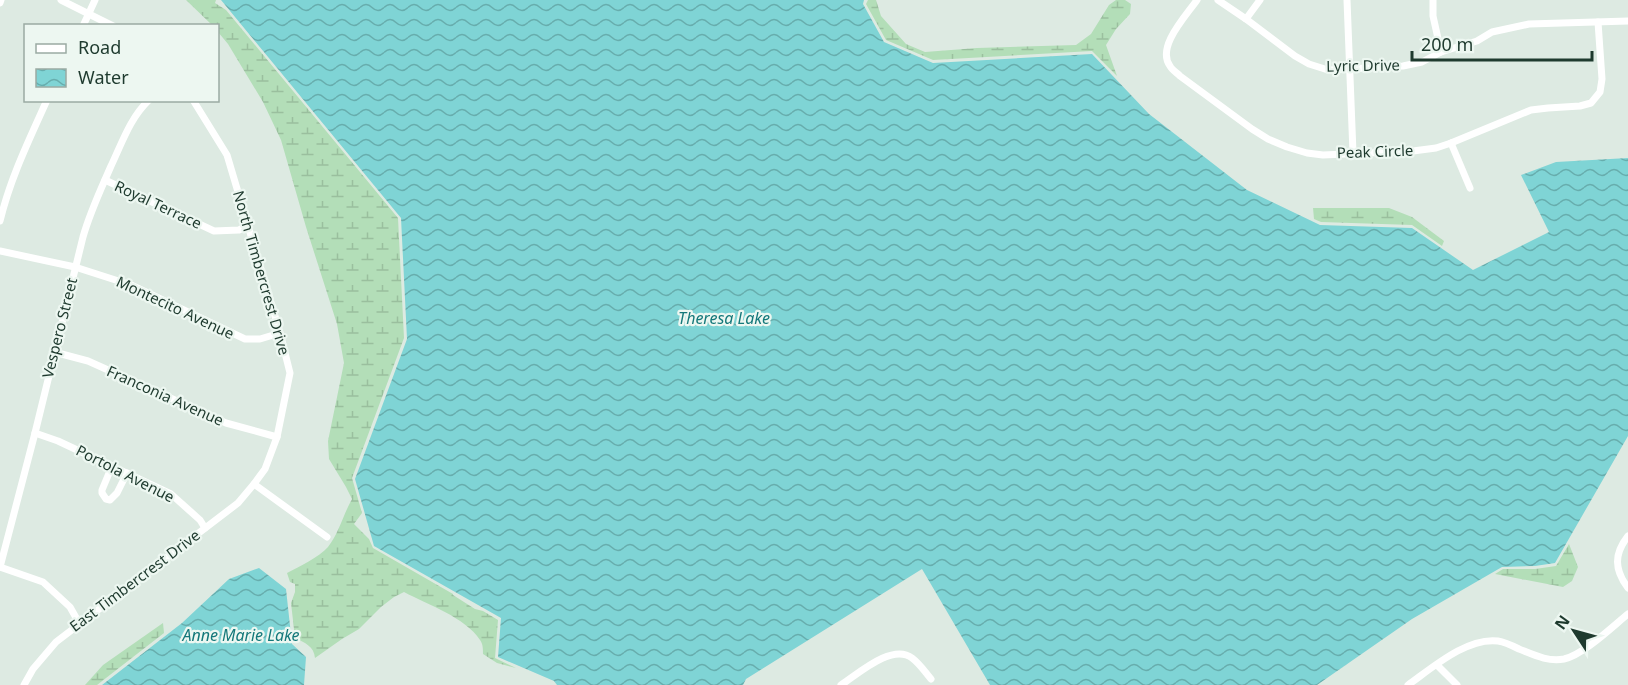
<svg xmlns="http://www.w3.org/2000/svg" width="1628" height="685" viewBox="0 0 1628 685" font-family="'Noto Sans',sans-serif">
<defs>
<pattern id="wetland-marsh" width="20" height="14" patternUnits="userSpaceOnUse" patternTransform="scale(1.5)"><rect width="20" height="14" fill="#b3deb8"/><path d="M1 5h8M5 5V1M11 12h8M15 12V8" fill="none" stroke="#9abf9e"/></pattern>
<pattern id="water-waves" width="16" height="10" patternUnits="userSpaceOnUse" patternTransform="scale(1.5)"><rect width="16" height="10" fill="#7fd4d5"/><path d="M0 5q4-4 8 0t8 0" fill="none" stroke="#67adad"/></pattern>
</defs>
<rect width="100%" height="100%" fill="#ddeae2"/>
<g fill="url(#wetland-marsh)">
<path d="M186,0H216L215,3L226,10L398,218L404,338L352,478L362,513L354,524L369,539L373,548L453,594V595L475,609L483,611L498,620L495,658L516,668L497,663L483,654C483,649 483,644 480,640C465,617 428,605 404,592L394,597L381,607L359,629L342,639L315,658C314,646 305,643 295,638L291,603L295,592V584L290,582L287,573C299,567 319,557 328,547C339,533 343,515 352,499L346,487L329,459L328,441L344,363L337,324L306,227L281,140L263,102L228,44L218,32V26L212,25Z"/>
<path d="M868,0H876L881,16L906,44L925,52L977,48L1076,45L1091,34L1109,5L1116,0H1125L1131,4L1130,14L1116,29L1106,45L1117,76L1092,51L933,60L886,40L866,4Z"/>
<path d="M1313,208H1389L1412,217L1444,241L1442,246L1412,225L1321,222L1314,219Z"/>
<path d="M1569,544L1578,567L1572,581L1563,587L1495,574L1503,569H1535L1556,566Z"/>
<path d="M163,623L164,633L97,685H85L103,665Z"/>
</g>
<g fill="url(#water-waves)">
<path d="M221,0H864L863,4L884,42L933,63L1092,54L1149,114L1247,190L1320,225L1412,228L1473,270L1549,232L1521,175L1556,162L1628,158V436L1555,563L1535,566L1502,567L1412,619L1317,685H990L922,569L746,679L743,685H557L554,681L498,657L501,618L374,546L355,479L407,339L401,218Z"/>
<path d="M259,568L286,589L292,644L306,657L304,685H102L182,623L229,579Z"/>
</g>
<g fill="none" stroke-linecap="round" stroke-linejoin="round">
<g stroke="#fff" stroke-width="7">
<path d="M61,0L113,26"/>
<path d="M1197,0C1186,16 1156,47 1170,66C1172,70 1177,73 1180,76L1252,129L1268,139L1287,147L1307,153L1323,155L1413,151L1436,148L1451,143L1531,110L1548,108L1580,106L1591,103L1600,92L1602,79L1598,22"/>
<path d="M1218,0L1246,19L1295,56L1309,64L1328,70L1403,66L1422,62L1441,52L1477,41L1492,32L1529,24L1628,21"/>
<path d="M1347,0L1353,153"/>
<path d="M1433,0V16L1441,52"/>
<path d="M0,3L1,0"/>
<path d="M1246,19L1260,0"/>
<path d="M83,26L95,0"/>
<path d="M1451,143L1470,188"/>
<path d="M105,180L214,231L239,230L247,226"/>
<path d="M0,221C10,179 29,140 47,100"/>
<path d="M0,251L75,267L131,285L245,339H260L280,333"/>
<path d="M54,352L88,361L226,423L277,437"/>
<path d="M35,433L58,441L171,494L200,520L205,528"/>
<path d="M112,466L102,490V493L106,499L110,500L117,493L127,473"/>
<path d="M254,484L327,537"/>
<path d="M1628,536C1614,554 1614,569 1628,588"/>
<path d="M0,567L35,433L83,237C90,212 101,189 111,166C122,143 130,118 149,100"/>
<path d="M0,567L43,582L70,607L79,623"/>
<path d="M1437,665L1457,685"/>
<path d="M24,685L33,669L56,642L238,503L254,484L265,469L277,437L290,373L280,333L227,155L193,100"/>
<path d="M841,685C858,674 892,643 912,658C920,664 925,672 931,679"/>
<path d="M1408,685C1432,668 1467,637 1498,641C1505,642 1513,646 1519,649C1534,655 1548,662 1564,659C1583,655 1612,627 1628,614"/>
</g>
</g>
<g text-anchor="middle" stroke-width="4.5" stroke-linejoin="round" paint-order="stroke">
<g font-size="15" fill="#1e3a2e" stroke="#edf7f1">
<text transform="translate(1363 66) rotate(-1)" y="5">Lyric Drive</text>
<text transform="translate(1375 152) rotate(-2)" y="5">Peak Circle</text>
<text transform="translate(158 205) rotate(25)" y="5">Royal Terrace</text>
<text transform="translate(261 273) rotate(74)" y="5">North Timbercrest Drive</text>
<text transform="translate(175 308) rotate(25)" y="5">Montecito Avenue</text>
<text transform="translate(60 328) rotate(-76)" y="5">Vespero Street</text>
<text transform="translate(165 396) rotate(24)" y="5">Franconia Avenue</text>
<text transform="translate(125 474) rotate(27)" y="5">Portola Avenue</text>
<text transform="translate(135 581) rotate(-37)" y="5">East Timbercrest Drive</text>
</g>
<g font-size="16" font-style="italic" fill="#14787a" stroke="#edf7f1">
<text x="724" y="324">Theresa Lake</text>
<text x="241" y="641">Anne Marie Lake</text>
</g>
</g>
<rect x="24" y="24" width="195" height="78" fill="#edf7f1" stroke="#9aaba3" stroke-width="1.5"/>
<rect x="36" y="44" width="30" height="9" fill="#ffffff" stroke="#9aaba3" stroke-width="1.5"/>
<text x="78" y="54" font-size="18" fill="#1e3a2e">Road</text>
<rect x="36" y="69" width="30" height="18" fill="url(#water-waves)" stroke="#9aaba3" stroke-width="1.5"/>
<text x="78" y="84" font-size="18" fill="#1e3a2e">Water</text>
<g transform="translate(1574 631) rotate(306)" stroke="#edf7f1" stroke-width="4.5" paint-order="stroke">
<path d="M0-4.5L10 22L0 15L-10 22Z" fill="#1e3a2e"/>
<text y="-9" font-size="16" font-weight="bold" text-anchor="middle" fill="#1e3a2e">N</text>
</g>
<path d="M1412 51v9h180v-9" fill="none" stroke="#1e3a2e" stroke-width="3"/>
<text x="1421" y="51" font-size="18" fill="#1e3a2e" stroke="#edf7f1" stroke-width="4.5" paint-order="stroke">200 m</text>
</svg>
